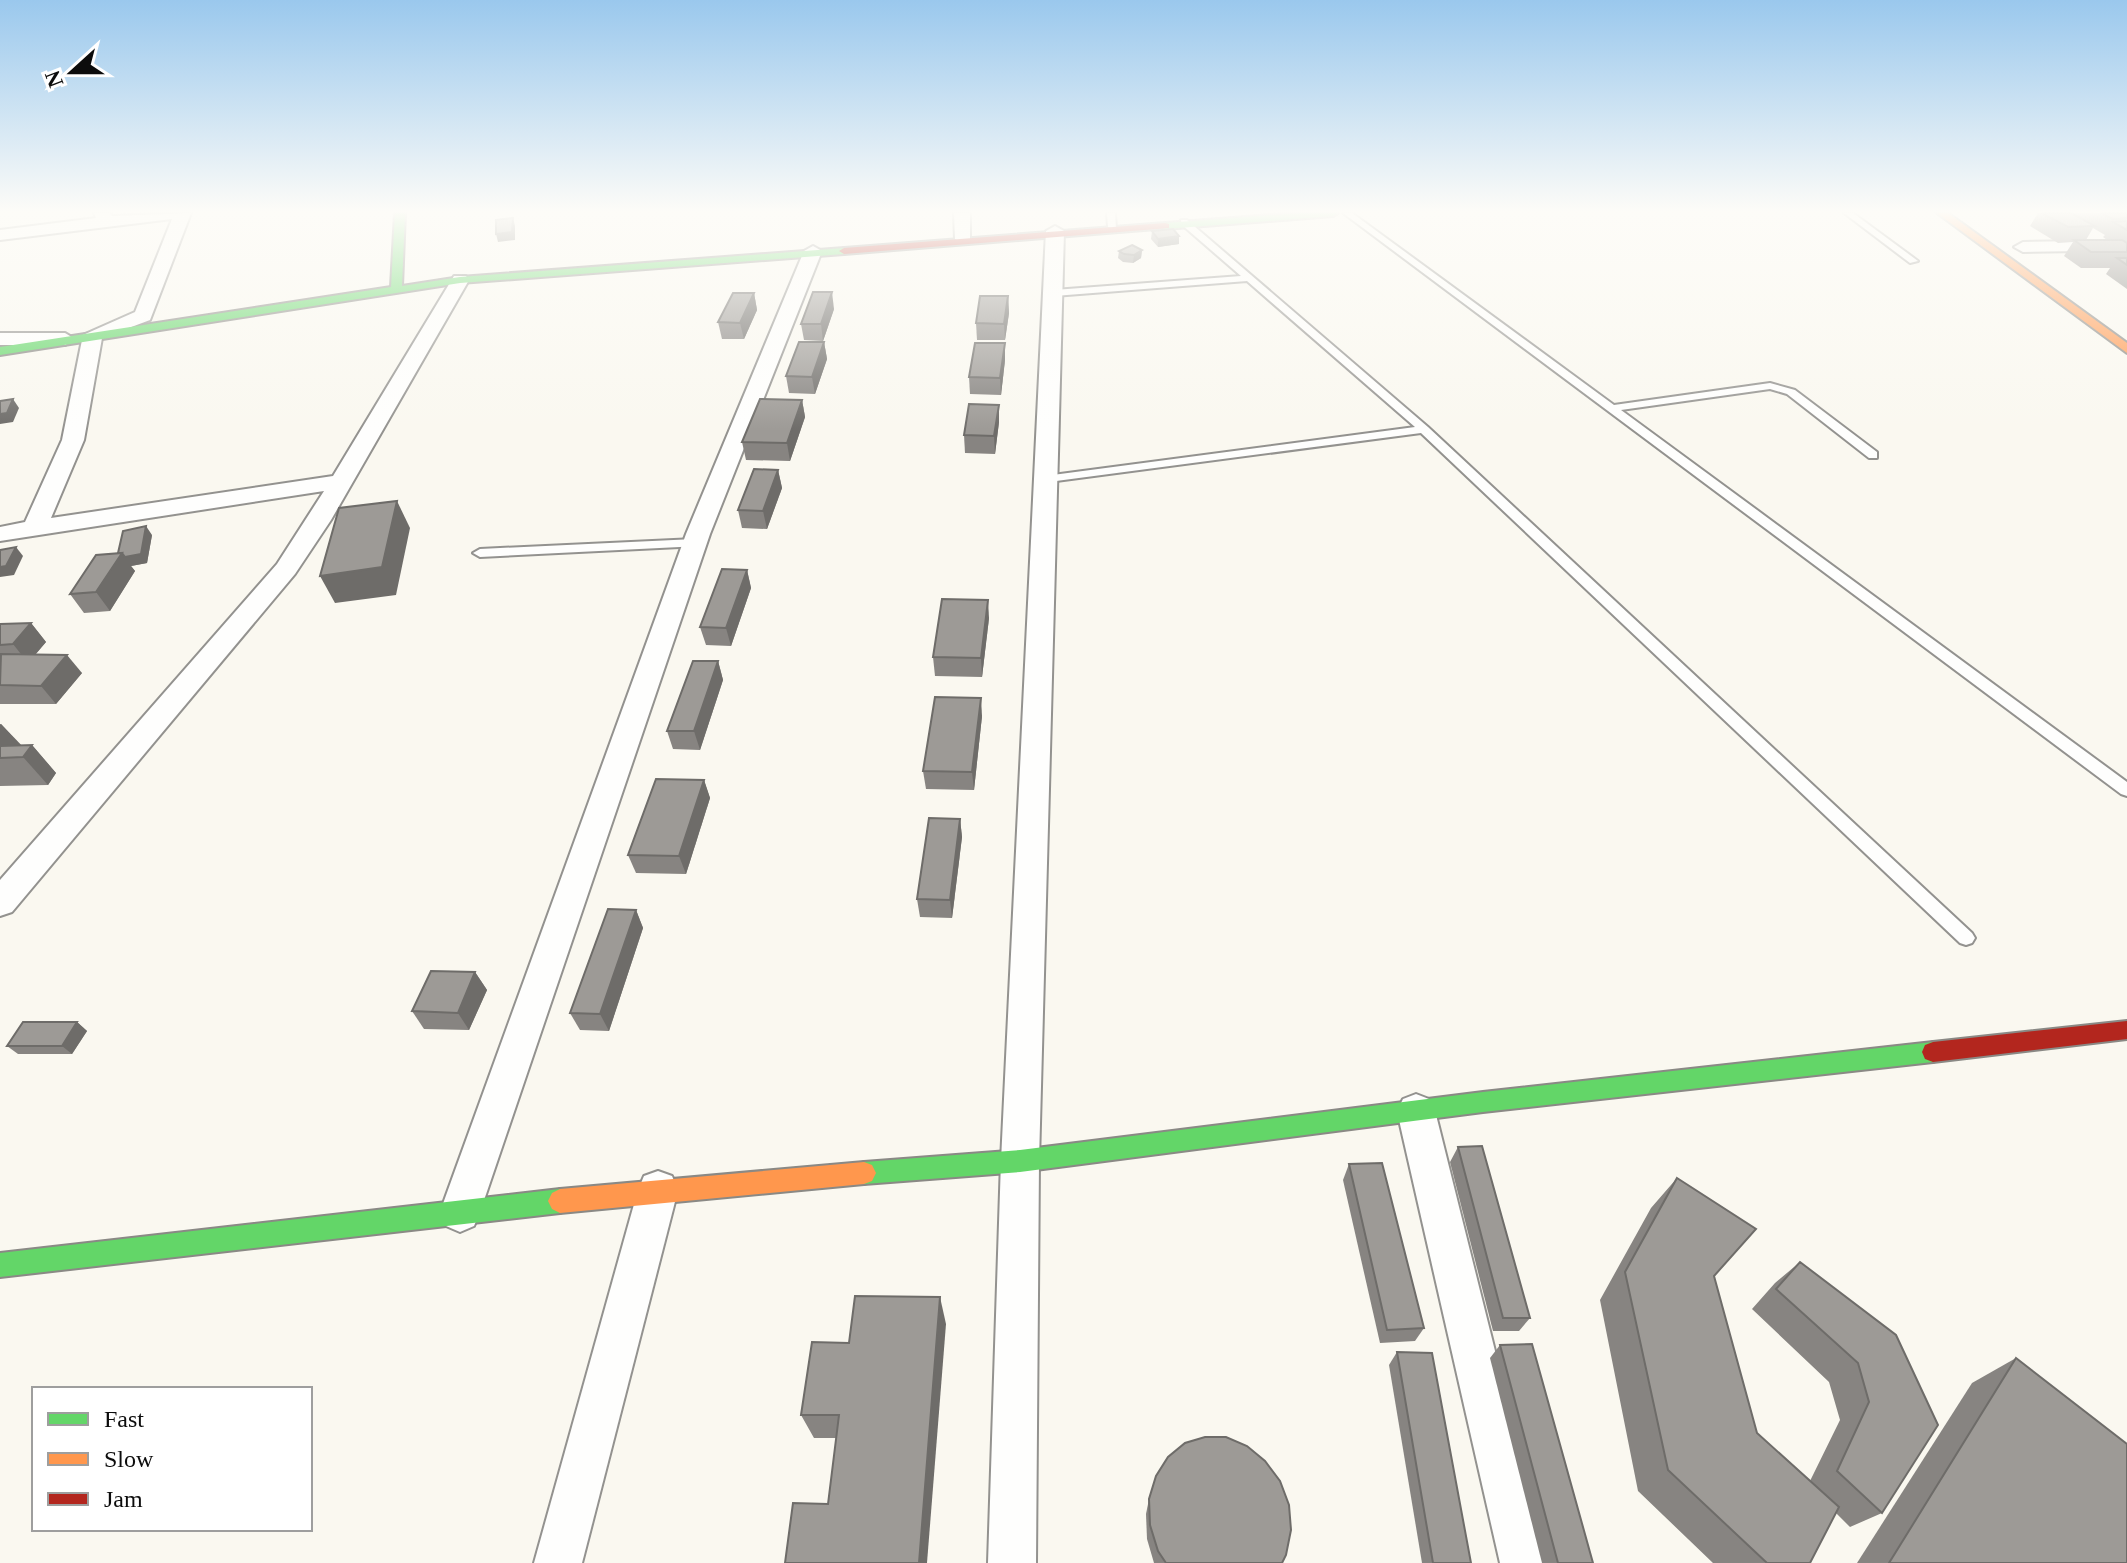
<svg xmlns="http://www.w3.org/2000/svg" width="2127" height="1563" viewBox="0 0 2127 1563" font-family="'Times New Roman',serif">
<rect width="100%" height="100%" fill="#faf8f0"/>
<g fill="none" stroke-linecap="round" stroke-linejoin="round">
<g stroke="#93928f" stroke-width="4">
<g id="lane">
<path d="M1107,213H1115L1116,229L1108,227Z"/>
<path d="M1343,213H1352L1614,405L1770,383L1795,390L1877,452V458H1869L1787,394L1770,389L1621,410L2127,782V796L2121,794Z"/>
<path d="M1844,213H1853L1918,261L1910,263Z"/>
<path d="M1181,220H1187L1428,427L1972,933L1975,938L1972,943L1966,945L1960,943L1421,433L1041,483L1039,480L1045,476L1415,427L1247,281L1054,296L1049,293L1054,290L1241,276L1181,224Z"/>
<path d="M695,539L702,543L700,546L480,557L473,553L480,549Z"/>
</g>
</g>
<g stroke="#93928f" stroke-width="4">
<g id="street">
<path d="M94,213H110L112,216L191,213L150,320L102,338L84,440L51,518L333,476L454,276H466L469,280L331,520L295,574L12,912L0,916V880L277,564L324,491L0,541V527L25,522L62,440L83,335L135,312L172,219L0,240V230L96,218Z"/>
<path d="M954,213H970V243L964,244L955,239Z"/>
<path d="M1055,226L1064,231L1039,1161L1036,1563H988L1001,1161L1046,231Z"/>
<path d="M2082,241L2127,255V266L2080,251L2023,252L2014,247L2023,242Z"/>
<path d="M813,246L822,251L710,534L480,1212L474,1226L460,1232L446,1226L440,1212L686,534L804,251Z"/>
<path d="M0,333H65L75,339L65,345H0Z"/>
<path d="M1416,1094L1429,1099L1435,1111L1548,1563H1500L1397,1111L1403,1099Z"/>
<path d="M658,1171L672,1176L678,1190L582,1563H534L638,1190L644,1176Z"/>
</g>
</g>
<g stroke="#8a8985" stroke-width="4">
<g id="fast">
<path d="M395,213H405L402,286L460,277L844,248L849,251L844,254L460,283L0,355V347L391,287Z"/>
<path d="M1300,213H1338L1333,216L1165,229L1160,226L1165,223Z"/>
<path d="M1933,1042L1941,1045L1944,1052L1941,1059L1933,1062L1483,1112L1020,1172L864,1184L856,1181L852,1173L856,1165L864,1162L1020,1150L1483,1092Z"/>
<path d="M560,1189L568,1193L572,1201L568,1209L560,1213L0,1277V1253Z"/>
</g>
</g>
<g stroke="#8a8985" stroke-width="4">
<g id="slow">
<path d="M1937,213H1948L2127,343V353Z"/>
<path d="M864,1162L872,1165L876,1173L872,1181L864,1184L560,1213L552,1209L548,1201L552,1193L560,1189Z"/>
</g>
</g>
<g stroke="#8a8985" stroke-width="4">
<g id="jam">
<path d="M1165,223L1169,224V228L844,254L839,251L844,248Z"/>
<path d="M2127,1021V1039L1933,1062L1925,1059L1922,1052L1925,1045L1933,1042Z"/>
</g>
</g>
<use href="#lane" fill="#fefefd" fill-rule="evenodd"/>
<use href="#street" fill="#fefefd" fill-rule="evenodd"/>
<use href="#fast" fill="#63d668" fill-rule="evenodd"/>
<use href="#slow" fill="#ff974d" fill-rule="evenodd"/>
<use href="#jam" fill="#b3261e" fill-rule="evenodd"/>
</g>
<g fill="#878481" fill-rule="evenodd">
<path d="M2038,213H2127V289L2106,274L2110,268H2081L2064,256L2073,242L2058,243L2030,226ZM2093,228L2105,235L2103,237L2107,240H2086Z"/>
<path d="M1152,231L1179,236V244L1158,247L1151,239Z"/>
<path d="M1142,250L1141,258L1133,263L1123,262L1118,258L1119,251Z"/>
<path d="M754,293L757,310L744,339H722L718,322Z"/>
<path d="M1008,296L1009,313L1005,340H977L976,323Z"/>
<path d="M834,309L823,341L804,340L801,324Z"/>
<path d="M824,342L827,359L815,394L789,393L786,376Z"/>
<path d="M1005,360L1001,395L970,394L969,377Z"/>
<path d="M802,400L805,417L790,461L746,460L742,442Z"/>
<path d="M999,405V422L995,454L965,453L964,435Z"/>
<path d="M778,470L782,488L767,529L742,528L738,510Z"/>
<path d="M152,535L147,563L131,566L135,571L110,611L84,613L70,594Z"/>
<path d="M747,570L751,588L731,646L706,645L700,627Z"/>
<path d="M989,618L982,677L935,676L933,657Z"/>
<path d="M31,623L46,642L35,655L82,673L56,704H0V624Z"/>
<path d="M718,661L723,680L700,750L673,749L667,731Z"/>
<path d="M982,716L974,790L926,789L923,771Z"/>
<path d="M0,724H1L21,746L32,745L56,773L48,785L0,786Z"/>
<path d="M704,780L710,798L686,874L636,873L628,855Z"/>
<path d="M960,819L962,837L952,918L920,917L917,899Z"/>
<path d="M636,910L643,928L609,1031L580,1030L570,1013Z"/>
<path d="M475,972L487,990L469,1030L424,1029L412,1011Z"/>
<path d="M77,1022L87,1031L72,1054H18L7,1046Z"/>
<path d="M1458,1147L1530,1318L1519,1331H1493L1450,1162Z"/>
<path d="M1349,1164L1424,1328L1415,1341L1380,1343L1343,1180Z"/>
<path d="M1677,1178L1714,1276L1757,1433L1810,1481L1840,1420L1829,1382L1752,1309L1775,1283L1800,1262L1896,1335L1882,1513L1850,1527L1836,1513L1810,1563H1713L1638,1491L1600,1300L1651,1208Z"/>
<path d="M946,1324L828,1504L836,1438H814L801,1415L849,1343Z"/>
<path d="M1500,1345L1593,1563H1542L1490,1358Z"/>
<path d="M1397,1352L1471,1563H1422L1389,1365Z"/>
<path d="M2016,1358L2127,1563H1857L1972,1383Z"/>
<path d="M1149,1499L1282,1563H1154L1147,1539L1146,1514Z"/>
</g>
<g fill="#6e6c69">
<path d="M513,218L515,226V240L498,242L496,234Z"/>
<path d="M1179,236V244L1158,247V239Z"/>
<path d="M1142,250L1141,258L1133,263L1134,255Z"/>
<path d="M832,292L834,309L823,341L821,324Z"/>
<path d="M754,293L757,310L744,339L740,323Z"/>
<path d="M1008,296L1009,313L1005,340L1004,324Z"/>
<path d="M824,342L827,359L815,394L812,377Z"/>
<path d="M1005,343V360L1001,395L1000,378Z"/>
<path d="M13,399L19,408L13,422L0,424V414Z"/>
<path d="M802,400L805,417L790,461L787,443Z"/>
<path d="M999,405V422L995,454L994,436Z"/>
<path d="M778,470L782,488L767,529L763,511Z"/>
<path d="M397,501L410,528L396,595L335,603L320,576Z"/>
<path d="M146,526L152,535L147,563L131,566L135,571L110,611L96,592L122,553Z"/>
<path d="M16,547L23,556L14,575L0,577V567Z"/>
<path d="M747,570L751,588L731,646L726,628Z"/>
<path d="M988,600L989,618L982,677L981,658Z"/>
<path d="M31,623L46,642L28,663L13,644Z"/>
<path d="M67,655L82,673L56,704L41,686Z"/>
<path d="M718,661L723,680L700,750L694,731Z"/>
<path d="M981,698L982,716L974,790L972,772Z"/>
<path d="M1,724L27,751L0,758V725Z"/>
<path d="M32,745L56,773L48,785L23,757Z"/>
<path d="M704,780L710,798L686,874L679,856Z"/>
<path d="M960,819L962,837L952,918L950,900Z"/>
<path d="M636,910L643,928L609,1031L600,1014Z"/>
<path d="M475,972L487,990L469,1030L458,1013Z"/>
<path d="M77,1022L87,1031L72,1054L62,1046Z"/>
<path d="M940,1297L946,1324L927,1563H919Z"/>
</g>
<g fill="#9d9a96" stroke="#6e6c69" stroke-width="2">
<path d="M2042,213H2071L2095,226L2068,227Z"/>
<path d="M2102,213H2127V218L2113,219Z"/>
<path d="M513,218L512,232L496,234V220Z"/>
<path d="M2127,221V230L2113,222Z"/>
<path d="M1173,229L1179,236L1158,239L1152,231Z"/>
<path d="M2074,240H2122L2127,243V252H2091Z"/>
<path d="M1132,245L1142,250L1134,255L1124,254L1119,251Z"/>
<path d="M2117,258H2127V265Z"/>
<path d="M813,292H832L821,324H801Z"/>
<path d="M733,293H754L740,323L718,322Z"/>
<path d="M980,296H1008L1004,324L976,323Z"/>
<path d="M799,342H824L812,377L786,376Z"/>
<path d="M975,343H1005L1000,378L969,377Z"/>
<path d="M13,399L7,413L0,414V401Z"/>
<path d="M760,399L802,400L787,443L742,442Z"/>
<path d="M969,404L999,405L994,436L964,435Z"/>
<path d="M754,469L778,470L763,511L738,510Z"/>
<path d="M397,501L382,567L320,576L339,508Z"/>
<path d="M146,526L141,554L125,557L122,553H118L123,531Z"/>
<path d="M16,547L6,566L0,567V550Z"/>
<path d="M122,553L96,592L70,594L96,555Z"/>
<path d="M722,569L747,570L726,628L700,627Z"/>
<path d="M942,599L988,600L981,658L933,657Z"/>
<path d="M31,623L13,644L0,645V624Z"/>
<path d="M1,654L67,655L41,686L0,685Z"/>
<path d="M693,661H718L694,731H667Z"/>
<path d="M935,697L981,698L972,772L923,771Z"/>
<path d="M32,745L23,757L0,758V746Z"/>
<path d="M656,779L704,780L679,856L628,855Z"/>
<path d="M929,818L960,819L950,900L917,899Z"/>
<path d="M608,909L636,910L600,1014L570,1013Z"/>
<path d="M431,971L475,972L458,1013L412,1011Z"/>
<path d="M23,1022H77L62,1046H7Z"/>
<path d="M1482,1146L1530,1318H1503L1458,1147Z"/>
<path d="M1382,1163L1424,1328L1387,1330L1349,1164Z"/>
<path d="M1677,1178L1756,1229L1714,1276L1757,1433L1839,1507L1810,1563H1767L1668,1470L1625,1272Z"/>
<path d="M1800,1262L1896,1335L1938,1425L1882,1513L1837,1471L1869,1402L1858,1363L1776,1289Z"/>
<path d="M855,1296L940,1297L919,1563H785L793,1503L828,1504L839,1415H801L812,1342L849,1343Z"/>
<path d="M1532,1344L1593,1563H1558L1500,1345Z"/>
<path d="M1397,1352L1432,1353L1471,1563H1433Z"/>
<path d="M2016,1358L2127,1444V1563H1889Z"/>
<path d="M1205,1437H1226L1247,1446L1265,1461L1280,1481L1289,1505L1291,1530L1286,1555L1282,1563H1166L1158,1551L1150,1525L1149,1499L1156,1476L1168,1457L1185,1443Z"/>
</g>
<linearGradient id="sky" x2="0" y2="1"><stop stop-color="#9ac8ed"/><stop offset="0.49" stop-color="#fdfcf8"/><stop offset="1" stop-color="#fdfcf8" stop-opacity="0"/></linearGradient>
<rect width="2127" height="431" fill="url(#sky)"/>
<rect x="32" y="1387" width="280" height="144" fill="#ffffff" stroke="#9e9e9e" stroke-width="2"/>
<rect x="48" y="1413" width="40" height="12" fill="#63d668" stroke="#9e9e9e" stroke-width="2"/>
<text x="104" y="1427" font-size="24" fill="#0c0c0c">Fast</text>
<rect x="48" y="1453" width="40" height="12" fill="#ff974d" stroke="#9e9e9e" stroke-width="2"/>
<text x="104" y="1467" font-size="24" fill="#0c0c0c">Slow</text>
<rect x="48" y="1493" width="40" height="12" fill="#b3261e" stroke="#9e9e9e" stroke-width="2"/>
<text x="104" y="1507" font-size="24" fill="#0c0c0c">Jam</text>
<g transform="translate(72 72) rotate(249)" stroke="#ffffff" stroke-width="6" paint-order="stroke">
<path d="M0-6L14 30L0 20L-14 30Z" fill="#0c0c0c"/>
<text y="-12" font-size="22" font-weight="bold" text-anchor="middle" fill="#0c0c0c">N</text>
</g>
</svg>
